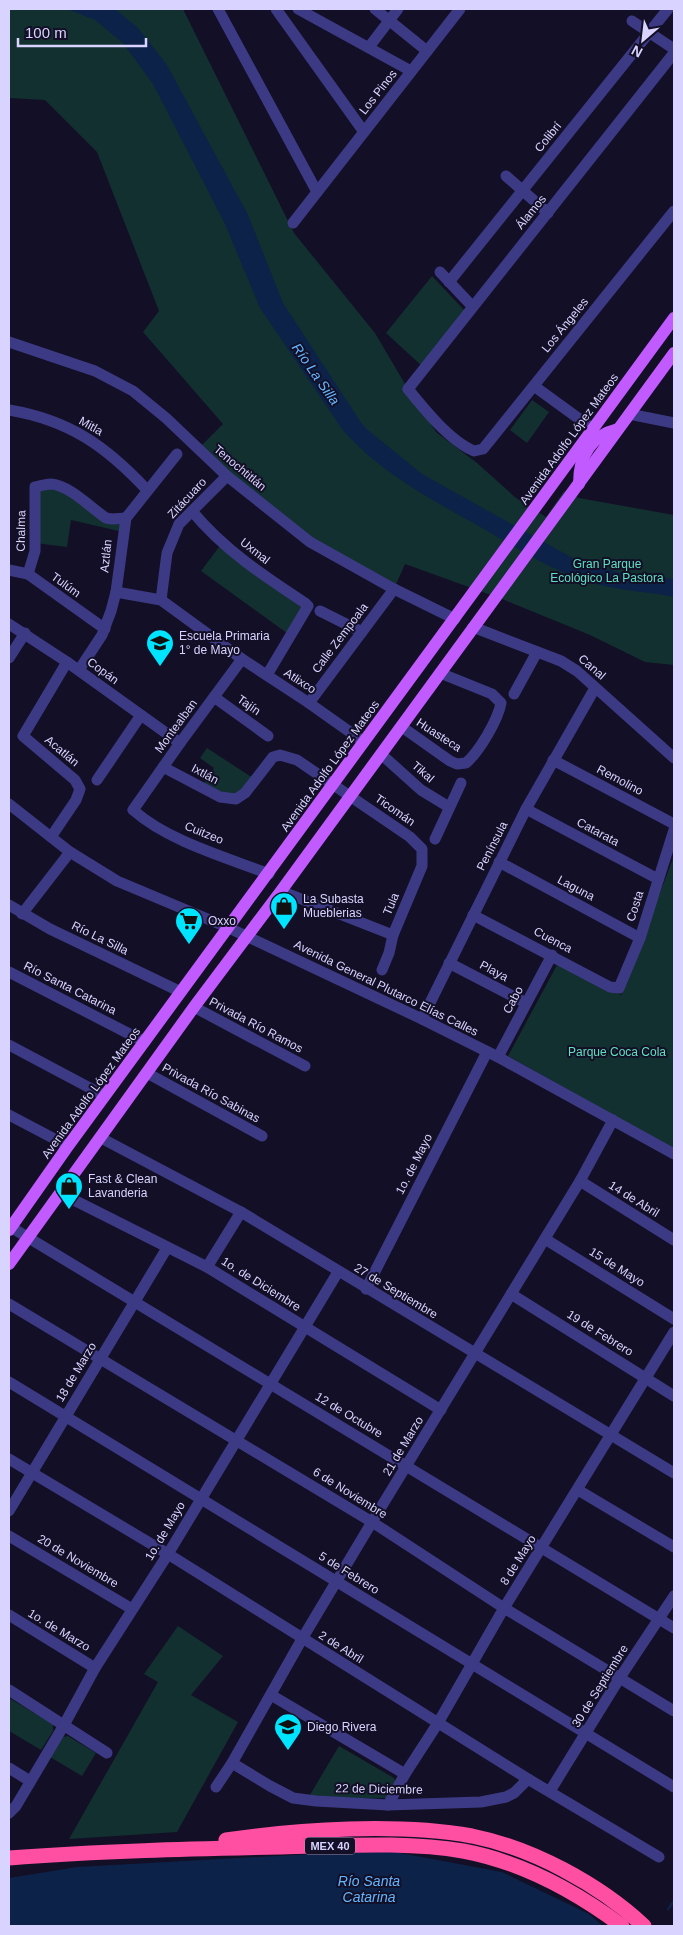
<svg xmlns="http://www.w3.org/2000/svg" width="683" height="1935" viewBox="0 0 683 1935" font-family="Helvetica,sans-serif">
<rect width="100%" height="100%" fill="#130f26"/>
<g fill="#12302f">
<path d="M9,9H183L294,233L375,333L408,389L436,432L477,463L516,498L546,517L564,491L579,498L674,515V665L645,662L590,635L502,599L405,564L394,589L328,553L198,449L223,424L143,332L159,311L97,152L45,100L9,98Z"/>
<path d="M432,276L465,311L422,366L386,333Z"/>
<path d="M532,400L549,412L527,443L510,430Z"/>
<path d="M51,484L100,514L126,518L123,532L71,520L67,547L35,543V487Z"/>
<path d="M222,543L305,603L291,636L201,571Z"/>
<path d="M207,748L256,780L242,796L201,788L214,768L200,758Z"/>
<path d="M674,856V1149L508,1056L557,965L621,995Z"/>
<path d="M178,1626L223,1656L191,1695L238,1722L177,1832L69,1839L158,1682L144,1674Z"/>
<path d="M9,1698L53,1724V1731L41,1750L9,1731Z"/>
<path d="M68,1736L96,1753L82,1776L50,1757L63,1737Z"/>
<path d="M339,1746L394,1778L396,1782L386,1798L307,1800Z"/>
</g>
<g fill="#0c2248">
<path d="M67,9H115L138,28L167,65L248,215L283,303L362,424L369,431L422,474L569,556C602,571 638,577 674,579V597C649,592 625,591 600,585C557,574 521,551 484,529C434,501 380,473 342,429L260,308L225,224L153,84L123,43L95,20Z"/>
<path d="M384,1850L502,1872L589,1914L603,1926H9V1878L77,1867Z"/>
</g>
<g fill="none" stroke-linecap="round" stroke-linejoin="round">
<path stroke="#0c2248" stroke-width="2.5" d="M668,1909L674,1901"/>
<g stroke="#3d3a85" stroke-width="11">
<path d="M218,9L317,192"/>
<path d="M276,9L364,132"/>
<path d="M298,9L411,71"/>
<path d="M375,9L427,51"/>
<path d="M632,21L674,49"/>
<path d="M369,47L398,9"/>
<path d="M674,53L408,389C424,409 450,441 474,451L483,449L674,211"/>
<path d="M506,176L548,213"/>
<path d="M293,223L460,9"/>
<path d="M440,272L472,306"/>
<path d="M449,282L668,9"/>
<path d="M9,342L95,371L133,391L166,418L227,476L310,542L394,589L455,619"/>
<path d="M534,386L593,429"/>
<path d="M9,410C69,420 106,446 147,490"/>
<path d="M629,414L674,423"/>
<path d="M192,511C223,549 264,576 305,603L308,606L267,675"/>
<path d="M9,570L28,574L105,629"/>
<path d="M28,574L35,551V487C40,486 46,484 51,484C69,485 91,508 106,518L112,519L126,518"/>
<path d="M116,592L161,600L242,659L309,703L364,742"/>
<path d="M161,600L167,553L179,524L227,476"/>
<path d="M320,611L362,632"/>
<path d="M9,624L67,662L180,743"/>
<path d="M473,627L561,661L577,671L674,758"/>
<path d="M9,658L25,633"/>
<path d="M242,659L180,743L133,810C168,841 225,857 269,874"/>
<path d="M79,670L102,635L111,611L116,592L126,518L177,454"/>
<path d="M514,694L537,652"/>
<path d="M214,697L268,736"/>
<path d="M309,703L394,589"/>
<path d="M402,727L450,761L457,764L466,763C479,752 498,720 501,703L492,694L440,673"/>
<path d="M381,754L421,790L449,807"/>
<path d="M553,760L674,824"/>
<path d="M163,767L220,797L236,799L245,793L273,757L280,755L297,760L410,837L422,849V866L393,935L389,953L382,970"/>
<path d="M97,780L141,715"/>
<path d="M9,804L70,852L117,881L229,928L422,1019L498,1057L674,1154"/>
<path d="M526,809L658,879"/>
<path d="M51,837L76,800L80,789L75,780L23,736L67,662"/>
<path d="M435,839L461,783"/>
<path d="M499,862L640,938"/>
<path d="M281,891L393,935"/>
<path d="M9,905L50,929L181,992"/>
<path d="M22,914L70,852"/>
<path d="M473,915L610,987L619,988L640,938L674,830"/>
<path d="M449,963L526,1003"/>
<path d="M9,972L145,1042"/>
<path d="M194,1007L305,1066"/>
<path d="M422,1019L526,809L595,688"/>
<path d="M9,1045L105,1096"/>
<path d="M498,1057L552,955"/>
<path d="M147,1073L262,1136"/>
<path d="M9,1115L68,1146"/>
<path d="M101,1138L241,1212L674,1473"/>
<path d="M580,1181L674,1240"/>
<path d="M60,1193L207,1267L441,1410"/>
<path d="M9,1226L674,1628"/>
<path d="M545,1239L674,1319"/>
<path d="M207,1267L241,1212"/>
<path d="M366,1289L487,1052"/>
<path d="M511,1294L674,1396"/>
<path d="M9,1304L372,1522L504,1608L674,1711"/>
<path d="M9,1382L674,1787"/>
<path d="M9,1459L168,1554L528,1779L659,1857"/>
<path d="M578,1490L674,1547"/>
<path d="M9,1511L167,1248"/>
<path d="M9,1536L132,1609"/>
<path d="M9,1615L95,1668"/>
<path d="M9,1690L107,1753"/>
<path d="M271,1695L405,1774"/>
<path d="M232,1763L270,1786L293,1798L316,1801L388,1805L481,1802L506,1797L514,1793L528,1779"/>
<path d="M9,1768L30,1781"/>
<path d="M216,1787L232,1763L302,1639L372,1522L580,1181L613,1120"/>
<path d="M550,1791L619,1679L674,1596"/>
<path d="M388,1805L405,1774L438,1723L504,1608L674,1332"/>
<path d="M9,1813L16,1806L64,1725L95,1668L168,1554L338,1272"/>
</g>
<g stroke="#c25bff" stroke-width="12">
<path d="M579,484C579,456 590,436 618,429"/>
<path d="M9,1230L68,1146L674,318"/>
<path d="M9,1264L194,1007L281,891L674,353"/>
</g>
<g stroke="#ff4fa3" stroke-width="15">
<path d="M226,1840C300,1829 398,1823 472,1836C532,1848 599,1884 644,1926"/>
<path d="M9,1858C99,1851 190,1849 281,1847C339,1846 406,1841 463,1851C522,1862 575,1891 622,1926"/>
</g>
</g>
<defs>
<g id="school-pin" transform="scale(1.4375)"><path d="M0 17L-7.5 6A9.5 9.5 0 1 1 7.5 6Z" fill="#00e5ff" stroke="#130f26"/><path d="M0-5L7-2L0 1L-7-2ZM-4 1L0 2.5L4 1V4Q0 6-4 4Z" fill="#111"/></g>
<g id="shop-pin" transform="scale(1.4375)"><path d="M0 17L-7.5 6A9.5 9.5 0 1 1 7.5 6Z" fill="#00e5ff" stroke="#130f26"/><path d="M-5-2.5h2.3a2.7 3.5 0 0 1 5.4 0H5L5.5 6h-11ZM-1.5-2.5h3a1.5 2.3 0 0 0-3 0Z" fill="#111"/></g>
<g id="supermarket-pin" transform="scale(1.4375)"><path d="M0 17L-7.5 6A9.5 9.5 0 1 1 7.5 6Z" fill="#00e5ff" stroke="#130f26"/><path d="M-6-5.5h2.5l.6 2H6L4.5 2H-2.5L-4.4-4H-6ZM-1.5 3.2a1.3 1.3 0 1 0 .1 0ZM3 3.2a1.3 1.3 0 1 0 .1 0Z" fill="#111"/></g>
</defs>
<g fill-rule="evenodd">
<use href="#school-pin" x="160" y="643"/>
<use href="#shop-pin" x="284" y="906"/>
<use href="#supermarket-pin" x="189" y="921"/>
<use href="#shop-pin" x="69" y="1186"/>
<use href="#school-pin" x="288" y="1727"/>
</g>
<g text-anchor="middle" stroke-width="4" stroke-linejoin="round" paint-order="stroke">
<rect fill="#130f26" stroke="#9e99be" stroke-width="1" x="305" y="1837.5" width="50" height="17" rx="4"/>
<g font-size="11" font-weight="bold" fill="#d9d4ff">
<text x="330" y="1850">MEX 40</text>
</g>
<g font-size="12" fill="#d9d4ff" stroke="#130f26">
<text transform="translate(378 92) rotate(-52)" y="4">Los Pinos</text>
<text transform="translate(548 137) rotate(-51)" y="4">Colibrí</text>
<text transform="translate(531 212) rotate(-51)" y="4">Álamos</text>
<text transform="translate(565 325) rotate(-51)" y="4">Los Ángeles</text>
<text transform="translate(91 426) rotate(29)" y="4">Mitla</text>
<text transform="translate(569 439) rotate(-54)" y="4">Avenida Adolfo López Mateos</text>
<text transform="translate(240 468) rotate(40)" y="4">Tenochtitlán</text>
<text transform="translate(187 498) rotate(-47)" y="4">Zitácuaro</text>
<text transform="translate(21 531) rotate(-89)" y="4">Chalma</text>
<text transform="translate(255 551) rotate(38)" y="4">Uxmal</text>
<text transform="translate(106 556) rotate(-84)" y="4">Aztlán</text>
<text transform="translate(66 585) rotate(36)" y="4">Tulúm</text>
<text transform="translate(340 638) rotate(-53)" y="4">Calle Zempoala</text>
<text transform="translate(592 667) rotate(41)" y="4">Canal</text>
<text transform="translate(103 671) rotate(36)" y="4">Copán</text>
<text transform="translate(300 681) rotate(33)" y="4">Atlixco</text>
<text transform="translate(249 705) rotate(35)" y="4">Tajín</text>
<text transform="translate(176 726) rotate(-54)" y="4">Montealban</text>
<text transform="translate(439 735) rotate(33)" y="4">Huasteca</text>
<text transform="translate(62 751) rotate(40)" y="4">Acatlán</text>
<text transform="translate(330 766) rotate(-54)" y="4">Avenida Adolfo López Mateos</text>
<text transform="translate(423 772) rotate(41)" y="4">Tikal</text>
<text transform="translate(205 774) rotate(28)" y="4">Ixtlán</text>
<text transform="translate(620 780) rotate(28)" y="4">Remolino</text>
<text transform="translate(395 810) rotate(35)" y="4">Ticomán</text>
<text transform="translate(598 832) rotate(28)" y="4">Catarata</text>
<text transform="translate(204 833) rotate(22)" y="4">Cuitzeo</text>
<text transform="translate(492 846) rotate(-63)" y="4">Península</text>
<text transform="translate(576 888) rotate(28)" y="4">Laguna</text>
<text transform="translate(391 904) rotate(-67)" y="4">Tula</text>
<text transform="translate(635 906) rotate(-72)" y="4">Costa</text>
<text transform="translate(100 938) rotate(26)" y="4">Río La Silla</text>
<text transform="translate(553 940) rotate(28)" y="4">Cuenca</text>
<text transform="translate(494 971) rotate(28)" y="4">Playa</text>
<text transform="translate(70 988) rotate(27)" y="4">Río Santa Catarina</text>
<text transform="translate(386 988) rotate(26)" y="4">Avenida General Plutarco Elías Calles</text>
<text transform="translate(513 1000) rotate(-62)" y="4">Cabo</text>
<text transform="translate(256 1025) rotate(28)" y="4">Privada Río Ramos</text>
<text transform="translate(91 1093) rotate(-54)" y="4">Avenida Adolfo López Mateos</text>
<text transform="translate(211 1093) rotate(29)" y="4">Privada Río Sabinas</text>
<text transform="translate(414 1164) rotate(-63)" y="4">1o. de Mayo</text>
<text transform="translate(634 1199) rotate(32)" y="4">14 de Abril</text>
<text transform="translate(617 1267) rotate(32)" y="4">15 de Mayo</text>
<text transform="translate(261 1284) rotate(32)" y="4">1o. de Diciembre</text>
<text transform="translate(396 1291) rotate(31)" y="4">27 de Septiembre</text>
<text transform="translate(600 1333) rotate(32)" y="4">19 de Febrero</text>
<text transform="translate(76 1372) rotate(-59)" y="4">18 de Marzo</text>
<text transform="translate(349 1415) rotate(31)" y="4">12 de Octubre</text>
<text transform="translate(403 1446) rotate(-59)" y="4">21 de Marzo</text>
<text transform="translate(350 1493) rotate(32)" y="4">6 de Noviembre</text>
<text transform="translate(165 1531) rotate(-59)" y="4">1o. de Mayo</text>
<text transform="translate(518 1560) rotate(-58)" y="4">8 de Mayo</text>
<text transform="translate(78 1561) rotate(31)" y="4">20 de Noviembre</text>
<text transform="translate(349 1573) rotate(32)" y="4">5 de Febrero</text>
<text transform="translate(59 1630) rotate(31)" y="4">1o. de Marzo</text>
<text transform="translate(341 1647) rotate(32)" y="4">2 de Abril</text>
<text transform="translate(600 1686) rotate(-58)" y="4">30 de Septiembre</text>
<text transform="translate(379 1789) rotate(1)" y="4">22 de Diciembre</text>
</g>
<g font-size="12" fill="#5fe0c0" stroke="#130f26">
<text x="607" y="568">Gran Parque<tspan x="607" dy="14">Ecológico La Pastora</tspan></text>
<text x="617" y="1056">Parque Coca Cola</text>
</g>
<g font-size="12" fill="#d9d4ff" stroke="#130f26" text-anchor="start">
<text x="179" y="640">Escuela Primaria<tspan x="179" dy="14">1° de Mayo</tspan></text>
<text x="303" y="903">La Subasta<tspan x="303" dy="14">Mueblerias</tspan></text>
<text x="208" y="925">Oxxo</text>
<text x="88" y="1183">Fast &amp; Clean<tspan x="88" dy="14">Lavanderia</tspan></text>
<text x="307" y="1731">Diego Rivera</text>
</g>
<g font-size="14" font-style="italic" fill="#62b6ff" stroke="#130f26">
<text transform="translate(316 374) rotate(55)" y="5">Río La Silla</text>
<text x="369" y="1886">Río Santa<tspan x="369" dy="16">Catarina</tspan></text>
</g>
</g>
<rect width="683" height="1935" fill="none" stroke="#d9d4ff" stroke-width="20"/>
<g transform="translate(643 40) rotate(208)" stroke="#130f26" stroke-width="4" paint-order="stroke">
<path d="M0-4L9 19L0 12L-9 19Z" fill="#d9d4ff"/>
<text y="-8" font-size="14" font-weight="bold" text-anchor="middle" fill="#d9d4ff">N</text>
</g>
<path d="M18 38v8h128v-8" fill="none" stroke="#d9d4ff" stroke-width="2.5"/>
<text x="25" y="38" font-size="15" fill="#d9d4ff" stroke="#130f26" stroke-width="4" paint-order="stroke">100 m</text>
</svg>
